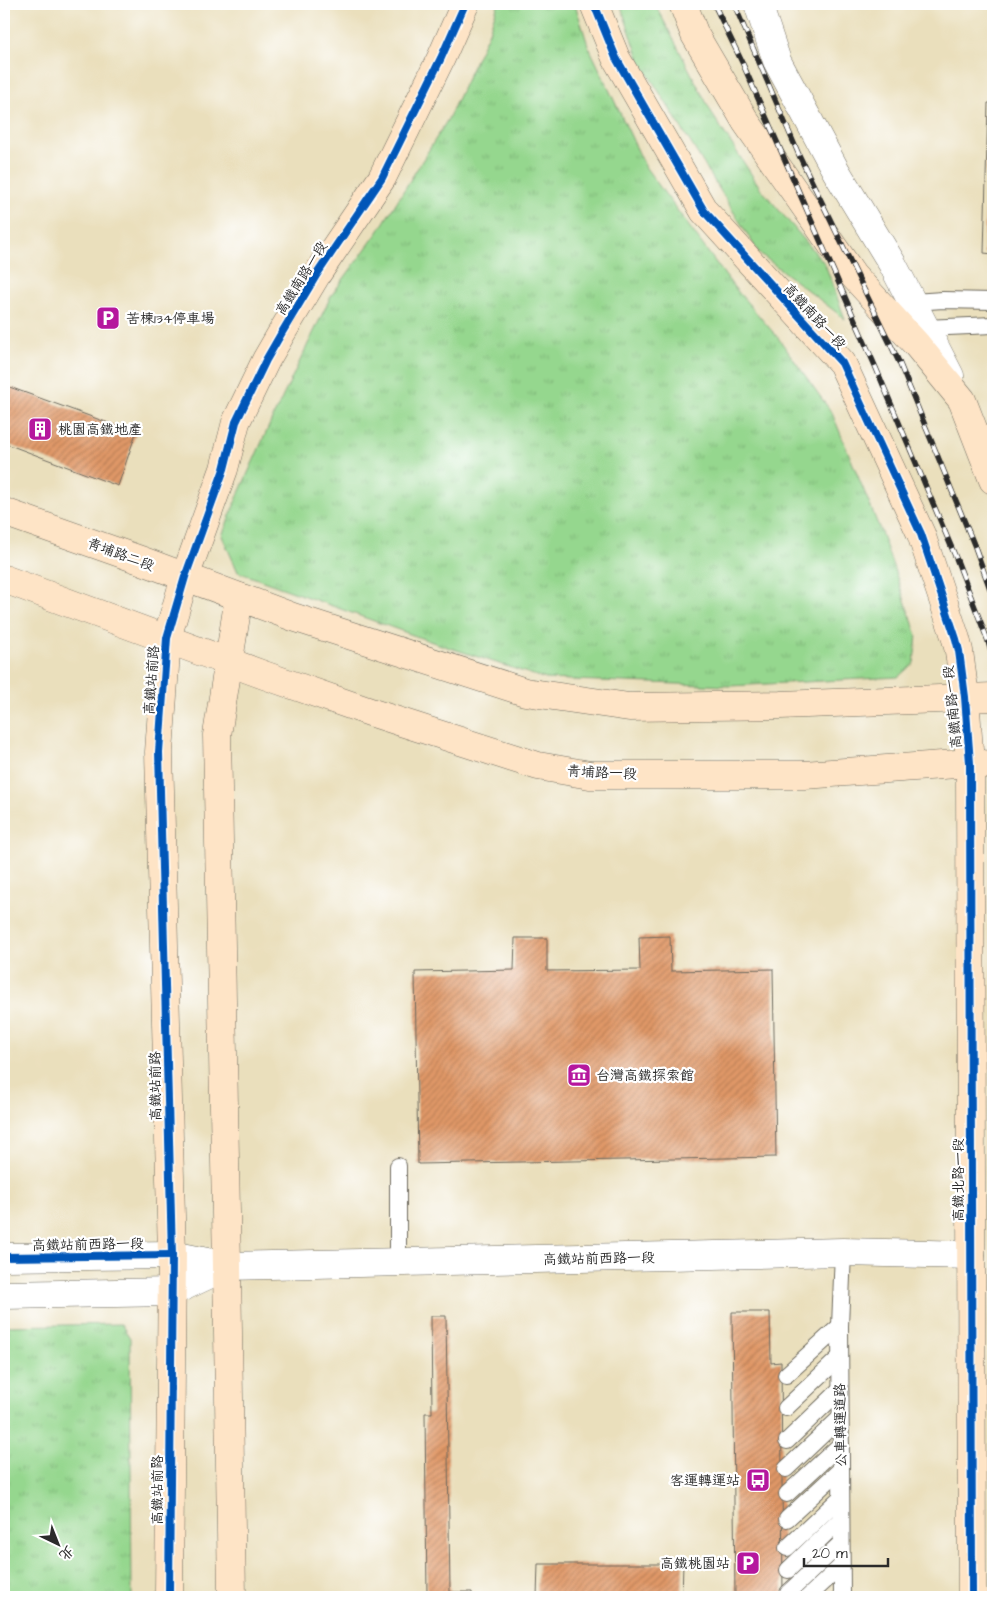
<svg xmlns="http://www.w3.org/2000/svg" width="997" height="1601" viewBox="0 0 997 1601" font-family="'Architects Daughter','LXGW WenKai TC',sans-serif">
<defs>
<pattern id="grass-tufts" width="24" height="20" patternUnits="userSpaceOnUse" patternTransform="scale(1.25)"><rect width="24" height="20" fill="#95d78e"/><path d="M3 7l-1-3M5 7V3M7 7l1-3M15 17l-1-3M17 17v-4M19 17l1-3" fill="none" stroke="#81b97b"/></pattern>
<pattern id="building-hatch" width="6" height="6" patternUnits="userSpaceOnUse" patternTransform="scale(1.25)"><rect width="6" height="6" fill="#e09867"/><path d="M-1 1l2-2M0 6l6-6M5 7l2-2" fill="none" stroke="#b67c55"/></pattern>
</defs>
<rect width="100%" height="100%" fill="#fff"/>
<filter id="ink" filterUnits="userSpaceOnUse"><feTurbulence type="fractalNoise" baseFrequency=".02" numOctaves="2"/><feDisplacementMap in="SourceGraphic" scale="10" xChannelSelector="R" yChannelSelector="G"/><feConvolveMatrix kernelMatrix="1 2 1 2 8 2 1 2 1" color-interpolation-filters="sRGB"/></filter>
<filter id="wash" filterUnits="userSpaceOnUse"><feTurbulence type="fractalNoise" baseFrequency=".0096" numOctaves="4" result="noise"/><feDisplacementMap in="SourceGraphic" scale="20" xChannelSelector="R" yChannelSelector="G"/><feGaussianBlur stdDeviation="1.12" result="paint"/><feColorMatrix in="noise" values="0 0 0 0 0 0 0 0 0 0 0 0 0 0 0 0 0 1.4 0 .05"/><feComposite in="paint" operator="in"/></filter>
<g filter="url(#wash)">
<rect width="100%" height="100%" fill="#eadfbc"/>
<g fill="url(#grass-tufts)" stroke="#60815c">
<path d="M498,4H575L588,45L646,168L733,286L779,339L832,413L881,532L917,635L914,663L898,677L730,686L546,679L435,643L238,572L222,536L239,493L273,417L331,296L378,232L448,119L489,32Z"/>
<path d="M620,4H655L714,117L761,189L825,264L845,319L759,253L640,61Z"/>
<path d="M121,1324L130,1338L132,1597H4V1326Z"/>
</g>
<g id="blocks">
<g fill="url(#building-hatch)">
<path d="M988,103H993V254L984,253Z"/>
<path d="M4,385L136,433L118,486L4,443Z"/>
<path d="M670,936L671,971L773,969L776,1157L418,1164L415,972L514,970L515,938H547V971L640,970L639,937Z"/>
<path d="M732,1312H770L771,1363L781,1362L783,1597H735Z"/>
<path d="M431,1316H446L450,1592H472V1597H427L425,1413H432Z"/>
<path d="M538,1564H683L682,1597H537Z"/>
</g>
</g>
</g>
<g filter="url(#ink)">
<use href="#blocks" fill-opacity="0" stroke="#6e6a5e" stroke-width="1"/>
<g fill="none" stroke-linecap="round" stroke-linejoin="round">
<g stroke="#6e6a5e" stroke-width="18">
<g id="lane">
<path d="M913,302L943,300L993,301"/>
<path d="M925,328L993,325"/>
<path d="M398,1262V1166"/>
<path d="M786,1375L840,1326"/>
<path d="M786,1408L840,1357"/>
<path d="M787,1441L840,1390"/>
<path d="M786,1469L840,1418"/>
<path d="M787,1494L841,1444"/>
<path d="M787,1519L841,1469"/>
<path d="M787,1548L841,1497"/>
<path d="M788,1570L841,1519"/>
<path d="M788,1593L841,1543"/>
<path d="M808,1597L841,1566"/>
<path d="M842,1597L840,1326L843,1252"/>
</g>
</g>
<g stroke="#6e6a5e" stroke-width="29">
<g id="street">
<path d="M758,4L777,61L836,171L893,265L950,376"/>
<path d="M4,1257L172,1255L227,1266L843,1252L971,1255"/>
<path d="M4,1295L172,1292L227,1266"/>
</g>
</g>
<g stroke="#6e6a5e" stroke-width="29">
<g id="secondary">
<path d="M594,4L616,58L704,211L842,363L921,534L956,639L959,651L965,697L970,763L972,1597"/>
<path d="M683,4L695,35L746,122L853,275L917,345L962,400L993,480"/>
<path d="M4,512L143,561L293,617L525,692L629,707L780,705L993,697"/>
<path d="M4,579L264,675L373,713L538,766L590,775H804L970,763L993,765"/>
<path d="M169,1597L172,1255L159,752L167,638L185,577L224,469L236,422L266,360L281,334L317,274L382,178L441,58L465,4"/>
<path d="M232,1597L227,1266L217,735L239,597"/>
</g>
</g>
<use href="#lane" stroke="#fff" stroke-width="16"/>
<use href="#street" stroke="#fff" stroke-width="28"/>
<use href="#secondary" stroke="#fee4c6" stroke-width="28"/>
<g stroke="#2b2b2b" stroke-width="5.5">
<g id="rail">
<path d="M714,4L742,62L876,368L956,558L988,641L993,659"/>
<path d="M734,4L799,155L899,362L975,547L993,597"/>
</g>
</g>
<use href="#rail" stroke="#fff" stroke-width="4" stroke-dasharray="11" stroke-linecap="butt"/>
<g stroke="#fff" stroke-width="11">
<g id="cycleway">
<path d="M594,4L616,58L704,211L842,363L921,534L956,639L959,651L965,697L970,763L972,1597"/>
<path d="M4,1257L172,1255"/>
<path d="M169,1597L172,1255L159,752L167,638L185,577L224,469L236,422L266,360L281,334L317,274L382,178L441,58L465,4"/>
</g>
</g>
<use href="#cycleway" stroke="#0057b8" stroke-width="8"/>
</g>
</g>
<defs>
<g id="parking-square" transform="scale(1.25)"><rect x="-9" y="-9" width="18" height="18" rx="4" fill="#b5179e" stroke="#fff"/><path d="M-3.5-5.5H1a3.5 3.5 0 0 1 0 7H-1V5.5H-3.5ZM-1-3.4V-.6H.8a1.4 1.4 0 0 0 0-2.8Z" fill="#fff"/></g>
<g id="building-square" transform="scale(1.25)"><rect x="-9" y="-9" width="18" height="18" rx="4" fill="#b5179e" stroke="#fff"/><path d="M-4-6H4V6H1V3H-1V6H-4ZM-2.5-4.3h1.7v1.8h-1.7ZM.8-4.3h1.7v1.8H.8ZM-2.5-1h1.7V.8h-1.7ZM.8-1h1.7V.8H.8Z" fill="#fff"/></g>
<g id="museum-square" transform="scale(1.25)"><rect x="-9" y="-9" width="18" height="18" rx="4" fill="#b5179e" stroke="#fff"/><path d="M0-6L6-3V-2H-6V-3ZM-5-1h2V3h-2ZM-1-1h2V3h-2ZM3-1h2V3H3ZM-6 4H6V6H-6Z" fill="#fff"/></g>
<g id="bus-square" transform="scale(1.25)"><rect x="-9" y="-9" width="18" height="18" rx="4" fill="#b5179e" stroke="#fff"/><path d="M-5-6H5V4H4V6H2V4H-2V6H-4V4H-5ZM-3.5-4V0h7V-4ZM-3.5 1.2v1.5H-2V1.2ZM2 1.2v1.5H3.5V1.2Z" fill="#fff"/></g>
</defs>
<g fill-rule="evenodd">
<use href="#parking-square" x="108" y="318"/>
<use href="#building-square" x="40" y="429"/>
<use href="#museum-square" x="579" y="1075"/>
<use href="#bus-square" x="758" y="1480"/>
<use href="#parking-square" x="748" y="1563"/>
</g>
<g text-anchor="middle" stroke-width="4.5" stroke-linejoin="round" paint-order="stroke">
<g font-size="14" fill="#2b2b2b" stroke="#fff">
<text transform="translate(301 278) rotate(-58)" y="5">高鐵南路一段</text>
<text transform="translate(815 316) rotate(47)" y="5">高鐵南路一段</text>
<text transform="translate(121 554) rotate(20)" y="5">青埔路二段</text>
<text transform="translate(151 680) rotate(-86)" y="5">高鐵站前路</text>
<text transform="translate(952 707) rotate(-96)" y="5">高鐵南路一段</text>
<text transform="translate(602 772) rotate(3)" y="5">青埔路一段</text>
<text transform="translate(155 1086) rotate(-91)" y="5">高鐵站前路</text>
<text transform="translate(958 1180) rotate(-90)" y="5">高鐵北路一段</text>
<text transform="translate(88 1244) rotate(-1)" y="5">高鐵站前西路一段</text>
<text transform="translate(599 1258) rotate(-1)" y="5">高鐵站前西路一段</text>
<text transform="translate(840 1425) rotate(-91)" y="5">公車轉運道路</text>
<text transform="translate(157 1490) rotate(-90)" y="5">高鐵站前路</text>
</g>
<g font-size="14" fill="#2b2b2b" stroke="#fff" text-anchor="start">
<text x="126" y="323">苦楝134停車場</text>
<text x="58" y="434">桃園高鐵地產</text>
<text x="596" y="1080">台灣高鐵探索館</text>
<text x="740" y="1485" text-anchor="end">客運轉運站</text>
<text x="730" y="1568" text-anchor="end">高鐵桃園站</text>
</g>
</g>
<rect width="997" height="1601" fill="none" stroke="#fff" stroke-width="20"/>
<g transform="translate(58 1544) rotate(137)" stroke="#ffffff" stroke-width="4" paint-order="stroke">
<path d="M0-4L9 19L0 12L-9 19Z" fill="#2b2b2b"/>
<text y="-8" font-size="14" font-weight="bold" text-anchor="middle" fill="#2b2b2b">北</text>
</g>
<path d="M804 1558v8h84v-8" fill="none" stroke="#2b2b2b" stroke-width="2.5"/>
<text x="812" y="1558" font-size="15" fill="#2b2b2b" stroke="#ffffff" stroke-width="4" paint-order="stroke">20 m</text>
</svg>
